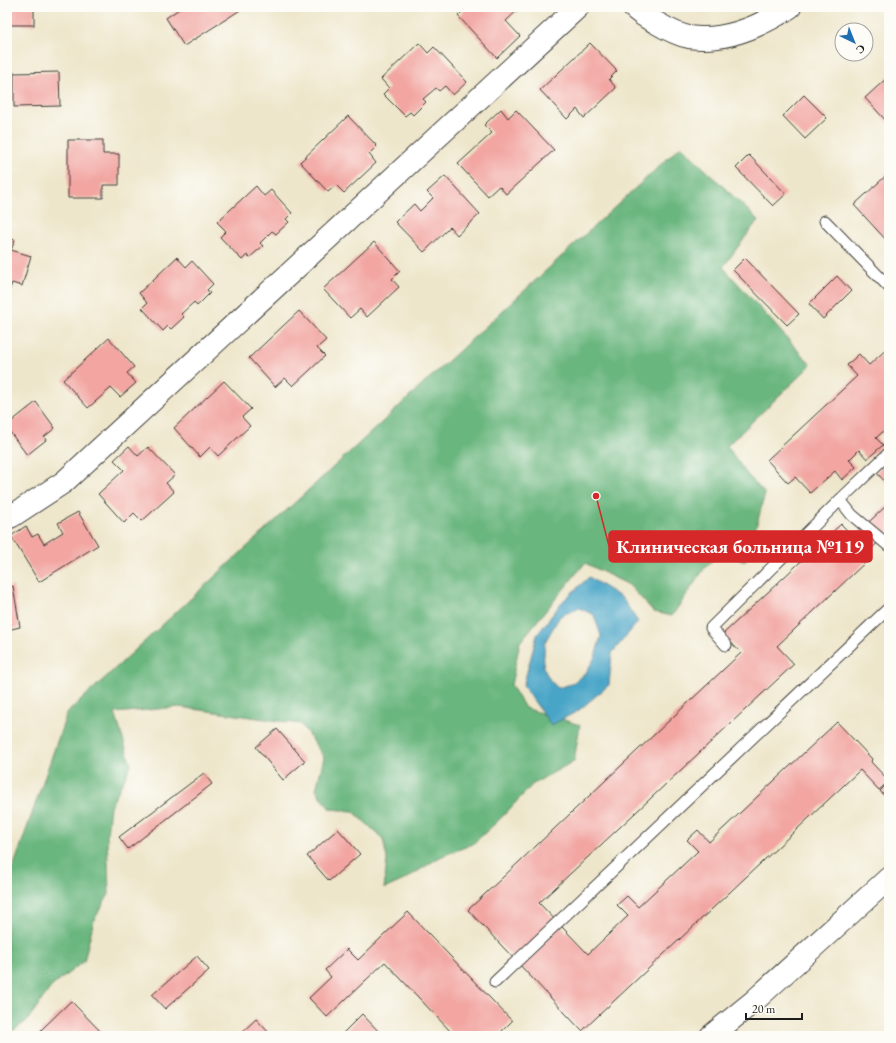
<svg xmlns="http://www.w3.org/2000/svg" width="896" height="1043" viewBox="0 0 896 1043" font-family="'EB Garamond',serif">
<rect width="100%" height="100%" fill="#fdfcf7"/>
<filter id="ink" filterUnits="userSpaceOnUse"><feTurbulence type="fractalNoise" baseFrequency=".025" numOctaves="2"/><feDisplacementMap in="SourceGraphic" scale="8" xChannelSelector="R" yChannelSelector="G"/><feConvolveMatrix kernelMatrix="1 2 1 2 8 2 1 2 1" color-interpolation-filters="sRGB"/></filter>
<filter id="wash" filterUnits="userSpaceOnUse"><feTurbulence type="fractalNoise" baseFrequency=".012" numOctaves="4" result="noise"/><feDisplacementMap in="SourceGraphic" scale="16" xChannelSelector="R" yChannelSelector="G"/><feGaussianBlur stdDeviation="0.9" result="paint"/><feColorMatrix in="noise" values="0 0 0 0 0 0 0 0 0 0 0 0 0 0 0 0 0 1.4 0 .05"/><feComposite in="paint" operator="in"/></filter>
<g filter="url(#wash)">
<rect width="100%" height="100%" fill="#eee6ca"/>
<path fill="#69b67e" stroke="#42694d" d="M681,146L758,220L723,267L811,365L727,446L746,473L765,494L753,538L745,561L721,551L704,569L672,616L654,612L629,585L585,563L520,642L511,685L525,708L580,725L574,761L533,784L502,817L473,844L440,857L404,880L384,889L387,859L383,839L353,811L330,809L316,790L324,757L301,724L179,707L115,713L131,765L110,807L107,834L109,894L94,920L84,961L51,987L27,1021L7,1035V875L14,865L67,713Z"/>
<path fill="#49a5c7" stroke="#326072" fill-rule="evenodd" d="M589,577L622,598L638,622L612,653L609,685L578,711L551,725L523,686L537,635L562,602ZM579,608L594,615L601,636L595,657L585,674L571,684L558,688L550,680L543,667L545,642L560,616Z"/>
<g id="blocks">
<g fill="#f2a5a1">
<rect x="7" y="7" width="27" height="18"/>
<path d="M182,7H245L184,46L166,18Z"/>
<path d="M467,7H521L506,21L520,36L497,58L458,16Z"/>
<path d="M419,43L428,53L434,47L467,82L453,95L445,86L439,91L436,88L423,99L426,102L413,115L410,112L405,116L383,94L389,88L381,79Z"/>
<path d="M590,43L617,71L609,79L616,88L584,118L577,109L567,119L540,90Z"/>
<path d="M59,72L60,106L14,107V73Z"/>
<path d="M889,76V124L865,98Z"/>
<path d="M804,95L827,118L805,139L783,116Z"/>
<path d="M501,109L508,118L516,110L554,150L506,194L499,186L488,196L458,164L492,133L484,125Z"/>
<path d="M348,116L377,146L369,154L376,163L344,193L336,185L328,192L300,162Z"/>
<path d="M68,140H103V154H119V185H103V198H68Z"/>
<path d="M749,155L786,194L773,206L736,168Z"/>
<path d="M889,173V243L854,205Z"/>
<path d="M445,176L480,214L457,235L450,227L424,252L395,222L414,204L420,211L433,198L427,192Z"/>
<path d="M256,186L264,196L271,190L292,213L286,219L289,222L276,234L272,231L260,243L263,246L249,258L247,255L242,260L220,237L226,231L217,222Z"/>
<path d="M7,237L15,240L11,250L31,256L22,286L12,283L8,294L7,293Z"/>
<path d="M374,242L400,271L392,279L399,287L367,317L360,309L350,318L323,289Z"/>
<path d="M177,257L186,267L192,261L213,284L207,290L210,293L197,306L194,302L181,314L184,317L171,329L168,326L163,331L142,308L147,303L139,293Z"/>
<path d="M745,258L799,314L787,325L733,270Z"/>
<path d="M837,276L851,291L823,319L809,304Z"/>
<path d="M299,311L326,340L317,348L325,356L293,386L285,378L275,387L249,358Z"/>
<path d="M109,338L134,367L127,373L136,383L120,397L111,388L88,408L63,380Z"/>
<path d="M889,347V426L876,438L883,445L867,459L859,450L849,460L856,467L842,480L835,471L810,493L795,477L788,483L767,460L857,376L847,365L859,354L869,365Z"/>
<path d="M224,381L251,409L242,417L250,426L218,456L210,447L200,457L174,428Z"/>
<path d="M36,402L55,428L44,437L46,440L27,455L7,428V425Z"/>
<path d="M129,446L138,456L148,447L175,475L166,483L174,492L142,521L134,513L124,523L98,494L124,470L114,460Z"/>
<path d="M889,460V486L876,472Z"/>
<path d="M886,506H889V532L870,550L855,535Z"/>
<path d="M78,512L98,545L39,582L11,536L26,526L32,537L38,534L44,544L63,532L58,523Z"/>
<path d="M841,524L872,556L777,646L794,664L539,903L588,954L628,916L617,905L627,896L638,907L698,851L687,840L698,830L709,842L837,722L872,759L871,762L889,781L879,790L860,770L582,1031L468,910L741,653L723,634Z"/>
<path d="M13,586L20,627L7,630V588Z"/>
<path d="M277,729L305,761L283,780L256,747Z"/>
<path d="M204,773L212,784L128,849L119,837Z"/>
<path d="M889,782V801L880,791Z"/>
<path d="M338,829L360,854L329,881L307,856Z"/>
<path d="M408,912L512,1021L497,1036H450L452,1033L385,962L327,1017L309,998L331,977L325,970L347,949L358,960Z"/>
<path d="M197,956L209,970L165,1009L152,995Z"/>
<path d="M71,1001L105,1036H44L40,1031Z"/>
<path d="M362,1014L383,1036H340Z"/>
<path d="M256,1019L272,1036H238Z"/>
</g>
</g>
</g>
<g filter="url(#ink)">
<use href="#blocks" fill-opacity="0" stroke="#3c3a36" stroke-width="1"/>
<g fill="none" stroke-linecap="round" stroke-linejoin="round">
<g stroke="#3c3a36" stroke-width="13">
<g id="service">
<path d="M825,221L889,287"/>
<path d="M840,500L852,515L889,546"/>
<path d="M726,645L711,628L840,500L889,453"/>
<path d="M495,982L889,608"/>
</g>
</g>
<g stroke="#3c3a36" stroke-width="24">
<g id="minor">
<path d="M633,7C639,13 647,18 655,22C665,28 678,35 689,37C724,42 761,26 790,7"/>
<path d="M7,518L12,516L64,482L578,7"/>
<path d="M711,1036L754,1001L889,878"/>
</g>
</g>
<use href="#service" stroke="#fff" stroke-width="11"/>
<use href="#minor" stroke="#fff" stroke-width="22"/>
</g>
</g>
<path fill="none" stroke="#d62828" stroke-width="1.5" d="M596 496L609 546"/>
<circle fill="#d62828" stroke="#fdfcf7" stroke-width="1.5" cx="596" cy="496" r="4"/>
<rect fill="#d62828" stroke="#d62828" stroke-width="1.5" x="609" y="531" width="263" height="31" rx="4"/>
<g font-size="19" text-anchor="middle" font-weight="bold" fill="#fff">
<text x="740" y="553">Клиническая больница №119</text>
</g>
<rect width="896" height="1043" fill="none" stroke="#fdfcf7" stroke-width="24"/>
<g transform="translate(854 42) rotate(137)"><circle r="19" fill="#fdfcf7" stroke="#a3a29f"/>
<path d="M0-3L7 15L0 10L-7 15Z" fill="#1f6fb2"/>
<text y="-6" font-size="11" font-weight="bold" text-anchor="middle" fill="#1c1c1c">С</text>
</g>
<path d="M746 1013v6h56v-6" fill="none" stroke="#1c1c1c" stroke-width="2"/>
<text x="752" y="1013" font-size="12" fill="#1c1c1c" stroke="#fdfcf7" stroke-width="3" paint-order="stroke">20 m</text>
</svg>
